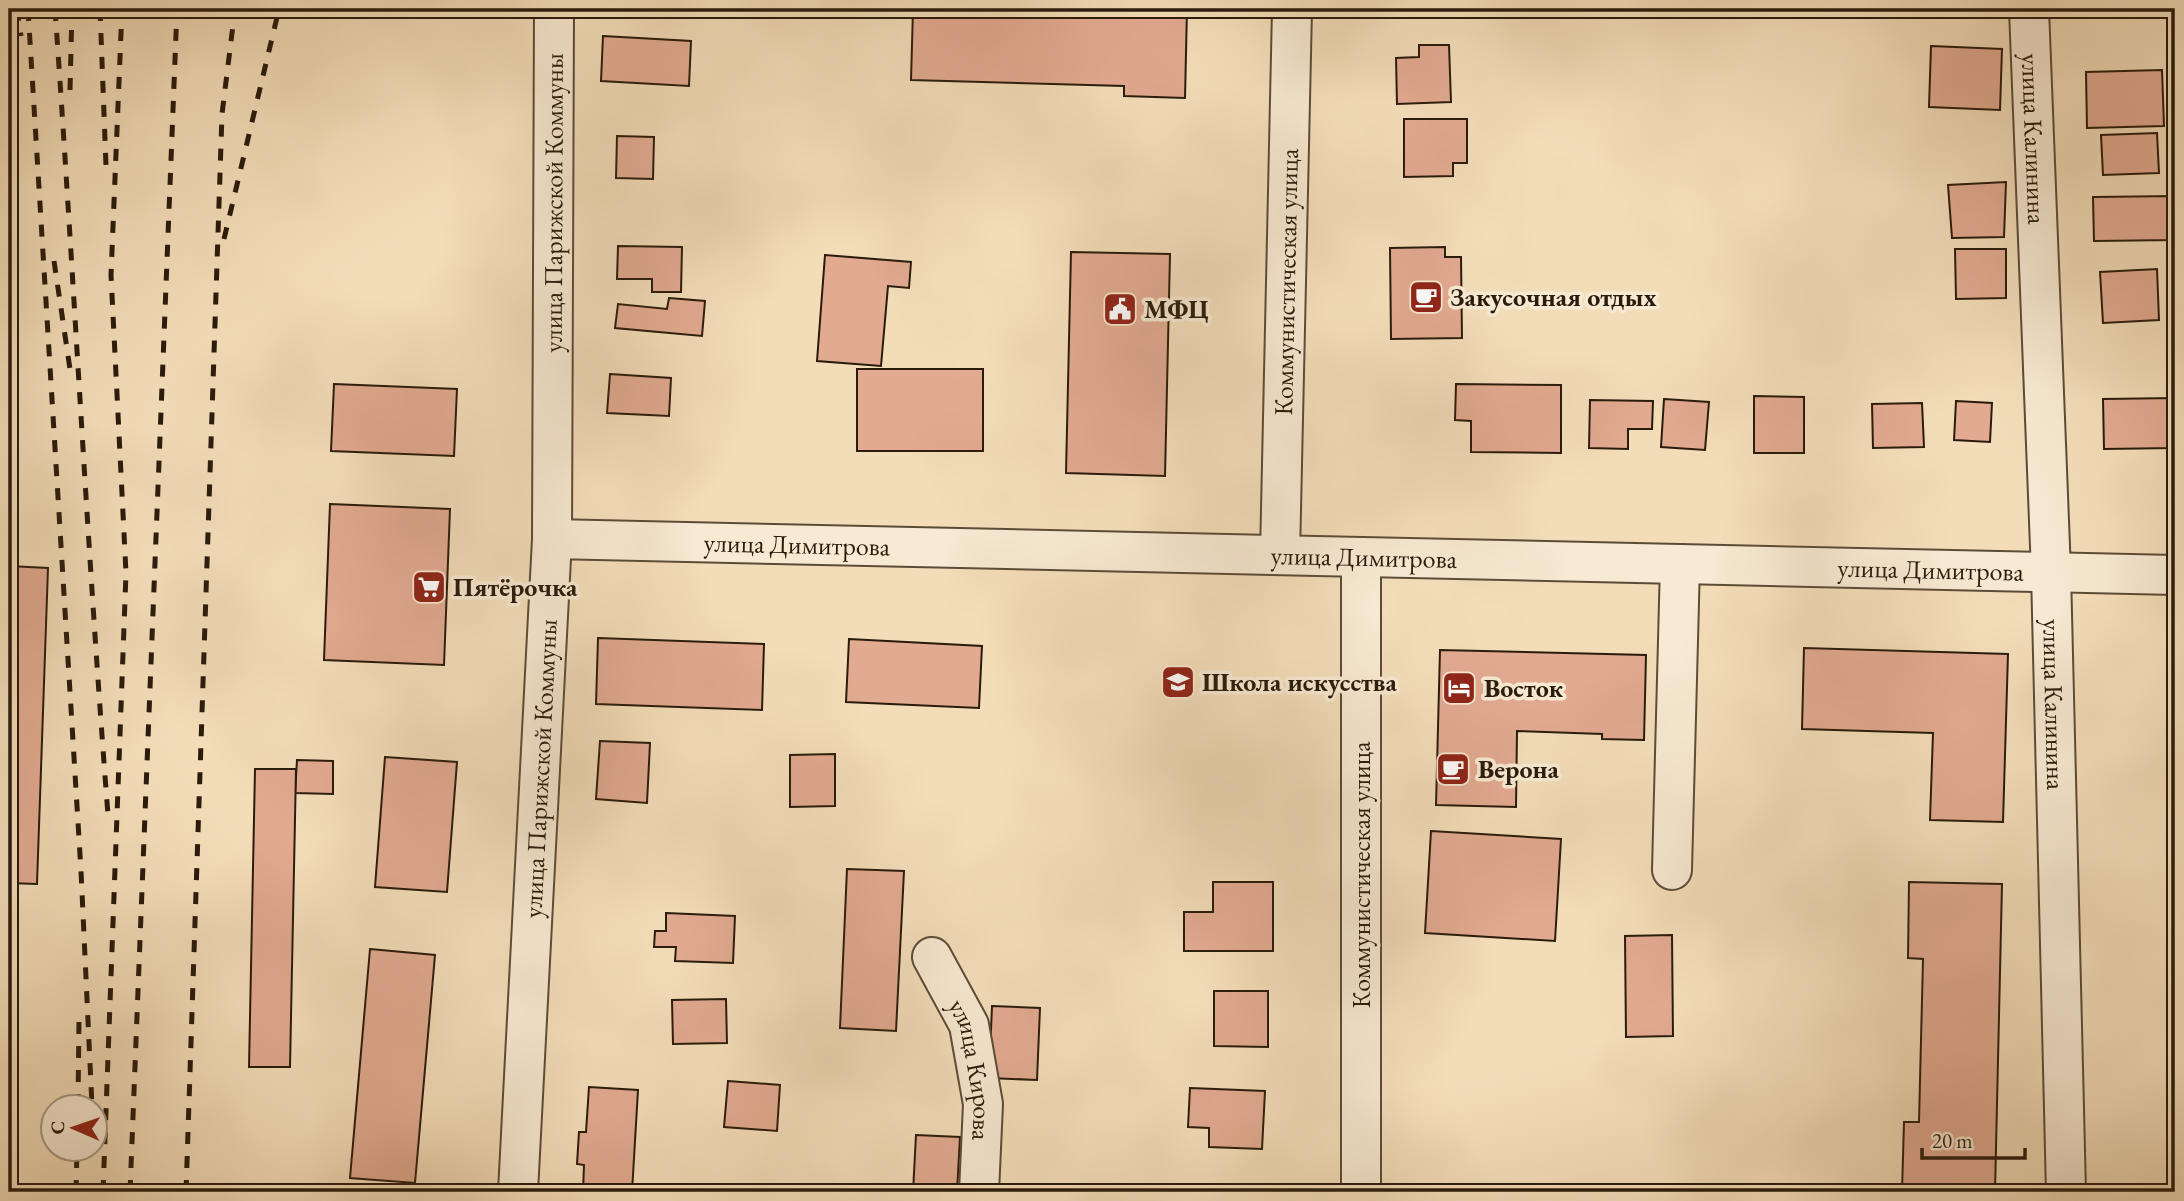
<svg xmlns="http://www.w3.org/2000/svg" width="2184" height="1201" viewBox="0 0 2184 1201" font-family="'EB Garamond',serif">
<rect width="100%" height="100%" fill="#f3ddb9"/>
<filter id="stains"><feTurbulence type="fractalNoise" baseFrequency=".00286" numOctaves="4"/><feColorMatrix values="0 0 0 0 .2 0 0 0 0 .09 0 0 0 0 .02 0 0 0 .5 -.17"/></filter>
<radialGradient id="worn" r=".72"><stop offset=".6" stop-color="#630" stop-opacity="0"/><stop offset="1" stop-color="#630" stop-opacity=".3"/></radialGradient>
<g fill="#e2aa91" stroke="#2a1b0c" stroke-width="2">
<path d="M913,9H1187L1185,98L1124,96V86L911,80Z"/>
<path d="M1400,9H1458V11L1400,10Z"/>
<path d="M603,36L691,41L689,86L601,81Z"/>
<path d="M1419,45H1449L1451,102L1397,104L1396,58L1419,57Z"/>
<path d="M1931,46L2002,49L2000,110L1929,107Z"/>
<path d="M2162,70L2164,126L2087,128L2086,72Z"/>
<path d="M1404,119H1467V163H1453V176L1404,177Z"/>
<path d="M2157,133L2159,173L2103,175L2101,135Z"/>
<path d="M617,136L654,137L653,179L616,178Z"/>
<path d="M2006,182L2004,237L1952,238L1948,185Z"/>
<path d="M2175,196V240L2094,241L2093,197Z"/>
<path d="M618,246L682,247L681,292H652V279H617Z"/>
<path d="M1445,247V257H1461L1462,338L1391,339L1390,248Z"/>
<path d="M1955,249H2006V298L1956,299Z"/>
<path d="M1071,252L1170,254L1165,476L1066,473Z"/>
<path d="M825,255L911,262L909,288L888,286L881,366L817,361Z"/>
<path d="M2157,269L2159,320L2103,323L2100,272Z"/>
<path d="M669,298L705,301L702,336L615,328L618,304L667,309Z"/>
<rect x="857" y="369" width="126" height="82"/>
<path d="M610,374L671,378L669,416L607,413Z"/>
<path d="M334,384L457,389L454,456L331,451Z"/>
<path d="M1456,384L1561,385V453L1471,452V421L1455,420Z"/>
<path d="M1754,396L1804,397V453H1754Z"/>
<path d="M2175,398V448L2104,449L2103,399Z"/>
<path d="M1664,399L1709,402L1705,450L1661,447Z"/>
<path d="M1590,400L1653,401L1652,429H1628V449L1589,448Z"/>
<path d="M1956,401L1992,403L1990,442L1954,440Z"/>
<path d="M1922,403L1924,447L1873,448L1872,404Z"/>
<path d="M330,504L450,509L444,665L324,660Z"/>
<path d="M9,566L48,568L37,884L9,883Z"/>
<path d="M598,638L764,644L762,710L596,704Z"/>
<path d="M849,639L982,646L979,708L846,702Z"/>
<path d="M1804,648L2008,654L2003,822L1930,820L1933,733L1802,729Z"/>
<path d="M1440,650L1646,655L1644,740L1602,739V734L1517,731L1516,807L1436,805Z"/>
<path d="M600,741L650,743L647,803L596,799Z"/>
<path d="M835,754V806L790,807V755Z"/>
<path d="M385,757L457,762L447,892L375,887Z"/>
<path d="M297,760L333,761V794L295,793Z"/>
<path d="M255,769H296L290,1067H249Z"/>
<path d="M1431,831L1561,839L1555,941L1425,933Z"/>
<path d="M847,869L904,871L896,1031L840,1028Z"/>
<path d="M1213,882H1273V951H1184V912H1213Z"/>
<path d="M1909,882L2002,884L1995,1192H1902L1904,1122H1919L1923,959L1908,958Z"/>
<path d="M666,913L735,916L733,963L675,961L676,947H654L655,931H666Z"/>
<path d="M1672,935L1673,1036L1626,1037L1625,936Z"/>
<path d="M370,949L435,955L415,1183L350,1178Z"/>
<path d="M1214,991H1268V1047L1214,1046Z"/>
<path d="M726,999L727,1043L673,1044L672,1000Z"/>
<path d="M992,1006L1040,1008L1037,1080L989,1078Z"/>
<path d="M728,1081L780,1085L777,1131L724,1127Z"/>
<path d="M589,1087L638,1090L632,1192H583L584,1165L577,1164L579,1132H586Z"/>
<path d="M1190,1088L1265,1091L1262,1149L1209,1147V1128L1188,1127Z"/>
<path d="M916,1135L960,1137L957,1192H913Z"/>
</g>
<g fill="none" stroke-linecap="round" stroke-linejoin="round">
<g stroke="#5c4c37" stroke-width="42">
<g id="minor">
<path id="s1" d="M2029,9L2051,572L2066,1192"/>
<path id="s2" d="M552,539L2175,575"/>
<path id="s3" d="M1280,555L1292,9"/>
<path d="M1672,870L1680,564"/>
<path id="s4" d="M932,957L969,1025L983,1104L979,1192"/>
<path id="s5" d="M518,1192L552,539L554,9"/>
<path d="M1361,1192V557"/>
</g>
</g>
<use href="#minor" stroke="#f7e9d2" stroke-width="38"/>
<g stroke="#2a1b0c" stroke-width="5" stroke-dasharray="12 12" stroke-linecap="butt">
<path d="M17,9L21,36"/>
<path d="M28,9L81,871L92,1106"/>
<path d="M55,9C74,277 87,546 108,815"/>
<path d="M100,9L106,166"/>
<path d="M70,90L72,9"/>
<path d="M224,239L279,9"/>
<path d="M54,261L71,376"/>
<path d="M78,1106L79,1019"/>
<path d="M76,1192L77,1148"/>
<path d="M103,1192L126,573L111,275L122,9"/>
<path d="M130,1192L177,9"/>
<path d="M186,1192L222,114L235,9"/>
</g>
</g>
<defs>
<g id="cafe-square" transform="scale(1.75)"><rect x="-9" y="-9" width="18" height="18" rx="4" fill="#8f2418" stroke="#f7e9d2"/><path d="M-5.5-4.5H6V0H3Q3 3.5 0 3.5H-2.5Q-5.5 3.5-5.5 0ZM3-3.2v2h1.7v-2ZM-6 4.5H4V6H-6Z" fill="#fff"/></g>
<g id="civic-square" transform="scale(1.75)"><rect x="-9" y="-9" width="18" height="18" rx="4" fill="#8f2418" stroke="#f7e9d2"/><path d="M-.6-6.5H3V-4.5H.6V-3L4-1V1h2V6H-6V1h2V-1L-.6-3ZM-1.2 2.5V6h2.4V2.5Z" fill="#fff"/></g>
<g id="supermarket-square" transform="scale(1.75)"><rect x="-9" y="-9" width="18" height="18" rx="4" fill="#8f2418" stroke="#f7e9d2"/><path d="M-6-5.5h2.5l.6 2H6L4.5 2H-2.5L-4.4-4H-6ZM-1.5 3.2a1.3 1.3 0 1 0 .1 0ZM3 3.2a1.3 1.3 0 1 0 .1 0Z" fill="#fff"/></g>
<g id="school-square" transform="scale(1.75)"><rect x="-9" y="-9" width="18" height="18" rx="4" fill="#8f2418" stroke="#f7e9d2"/><path d="M0-5L7-2L0 1L-7-2ZM-4 1L0 2.5L4 1V4Q0 6-4 4Z" fill="#fff"/></g>
<g id="hotel-square" transform="scale(1.75)"><rect x="-9" y="-9" width="18" height="18" rx="4" fill="#8f2418" stroke="#f7e9d2"/><path d="M-6-4.5h1.5V1H6V5H4.5V3h-9V5H-6ZM-4 0a1.8 1.8 0 1 1 3.6 0ZM.5 0V-2.5h3Q6-2.5 6 0Z" fill="#fff"/></g>
</defs>
<g fill-rule="evenodd">
<use href="#cafe-square" x="1426" y="297"/>
<use href="#civic-square" x="1120" y="309"/>
<use href="#supermarket-square" x="429" y="587"/>
<use href="#school-square" x="1178" y="682"/>
<use href="#hotel-square" x="1459" y="688"/>
<use href="#cafe-square" x="1453" y="769"/>
</g>
<g text-anchor="middle" stroke-width="7" stroke-linejoin="round" paint-order="stroke">
<g font-size="26" fill="#2a1b0c" stroke="#f7e9d2">
<text dy="9" stroke="none"><textPath href="#s1" startOffset="130">улица Калинина</textPath></text>
<text dy="9" stroke="none"><textPath href="#s5" startOffset="990">улица Парижской Коммуны</textPath></text>
<text dy="9" stroke="none"><textPath href="#s3" startOffset="273">Коммунистическая улица</textPath></text>
<text dy="9" stroke="none"><textPath href="#s2" startOffset="245">улица Димитрова</textPath></text>
<text dy="9" stroke="none"><textPath href="#s2" startOffset="812">улица Димитрова</textPath></text>
<text dy="9" stroke="none"><textPath href="#s2" startOffset="1379">улица Димитрова</textPath></text>
<text dy="9" stroke="none"><textPath href="#s1" startOffset="696">улица Калинина</textPath></text>
<text dy="9" stroke="none"><textPath href="#s5" startOffset="424">улица Парижской Коммуны</textPath></text>
<text transform="translate(1361 875) rotate(-90)" y="9">Коммунистическая улица</text>
<text dy="9" stroke="none"><textPath href="#s4" startOffset="122">улица Кирова</textPath></text>
</g>
<g font-size="26" font-weight="bold" fill="#2a1b0c" stroke="#f7e9d2" text-anchor="start">
<text x="1450" y="306">Закусочная отдых</text>
<text x="1144" y="318">МФЦ</text>
<text x="453" y="596">Пятёрочка</text>
<text x="1202" y="691">Школа искусства</text>
<text x="1484" y="697">Восток</text>
<text x="1478" y="778">Верона</text>
</g>
</g>
<rect width="2184" height="1201" fill="none" stroke="#f3ddb9" stroke-width="35"/>
<rect x="10" y="10" width="2163" height="1180" fill="none" stroke="#2a1b0c" stroke-width="3.5"/>
<rect x="18" y="18" width="2149" height="1166" fill="none" stroke="#2a1b0c" stroke-width="2"/>
<g transform="translate(74 1128) rotate(272)"><circle r="33" fill="#f7e9d2" stroke="#a59783" stroke-width="2"/>
<path d="M0-5L12 26L0 18L-12 26Z" fill="#8f2418"/>
<text y="-10" font-size="19" font-weight="bold" text-anchor="middle" fill="#2a1b0c">С</text>
</g>
<path d="M1922 1148v10h103v-10" fill="none" stroke="#2a1b0c" stroke-width="3.5"/>
<text x="1932" y="1148" font-size="21" fill="#2a1b0c" stroke="#f7e9d2" stroke-width="5" paint-order="stroke">20 m</text>
<rect width="100%" height="100%" filter="url(#stains)"/>
<rect width="100%" height="100%" fill="url(#worn)"/>
</svg>
